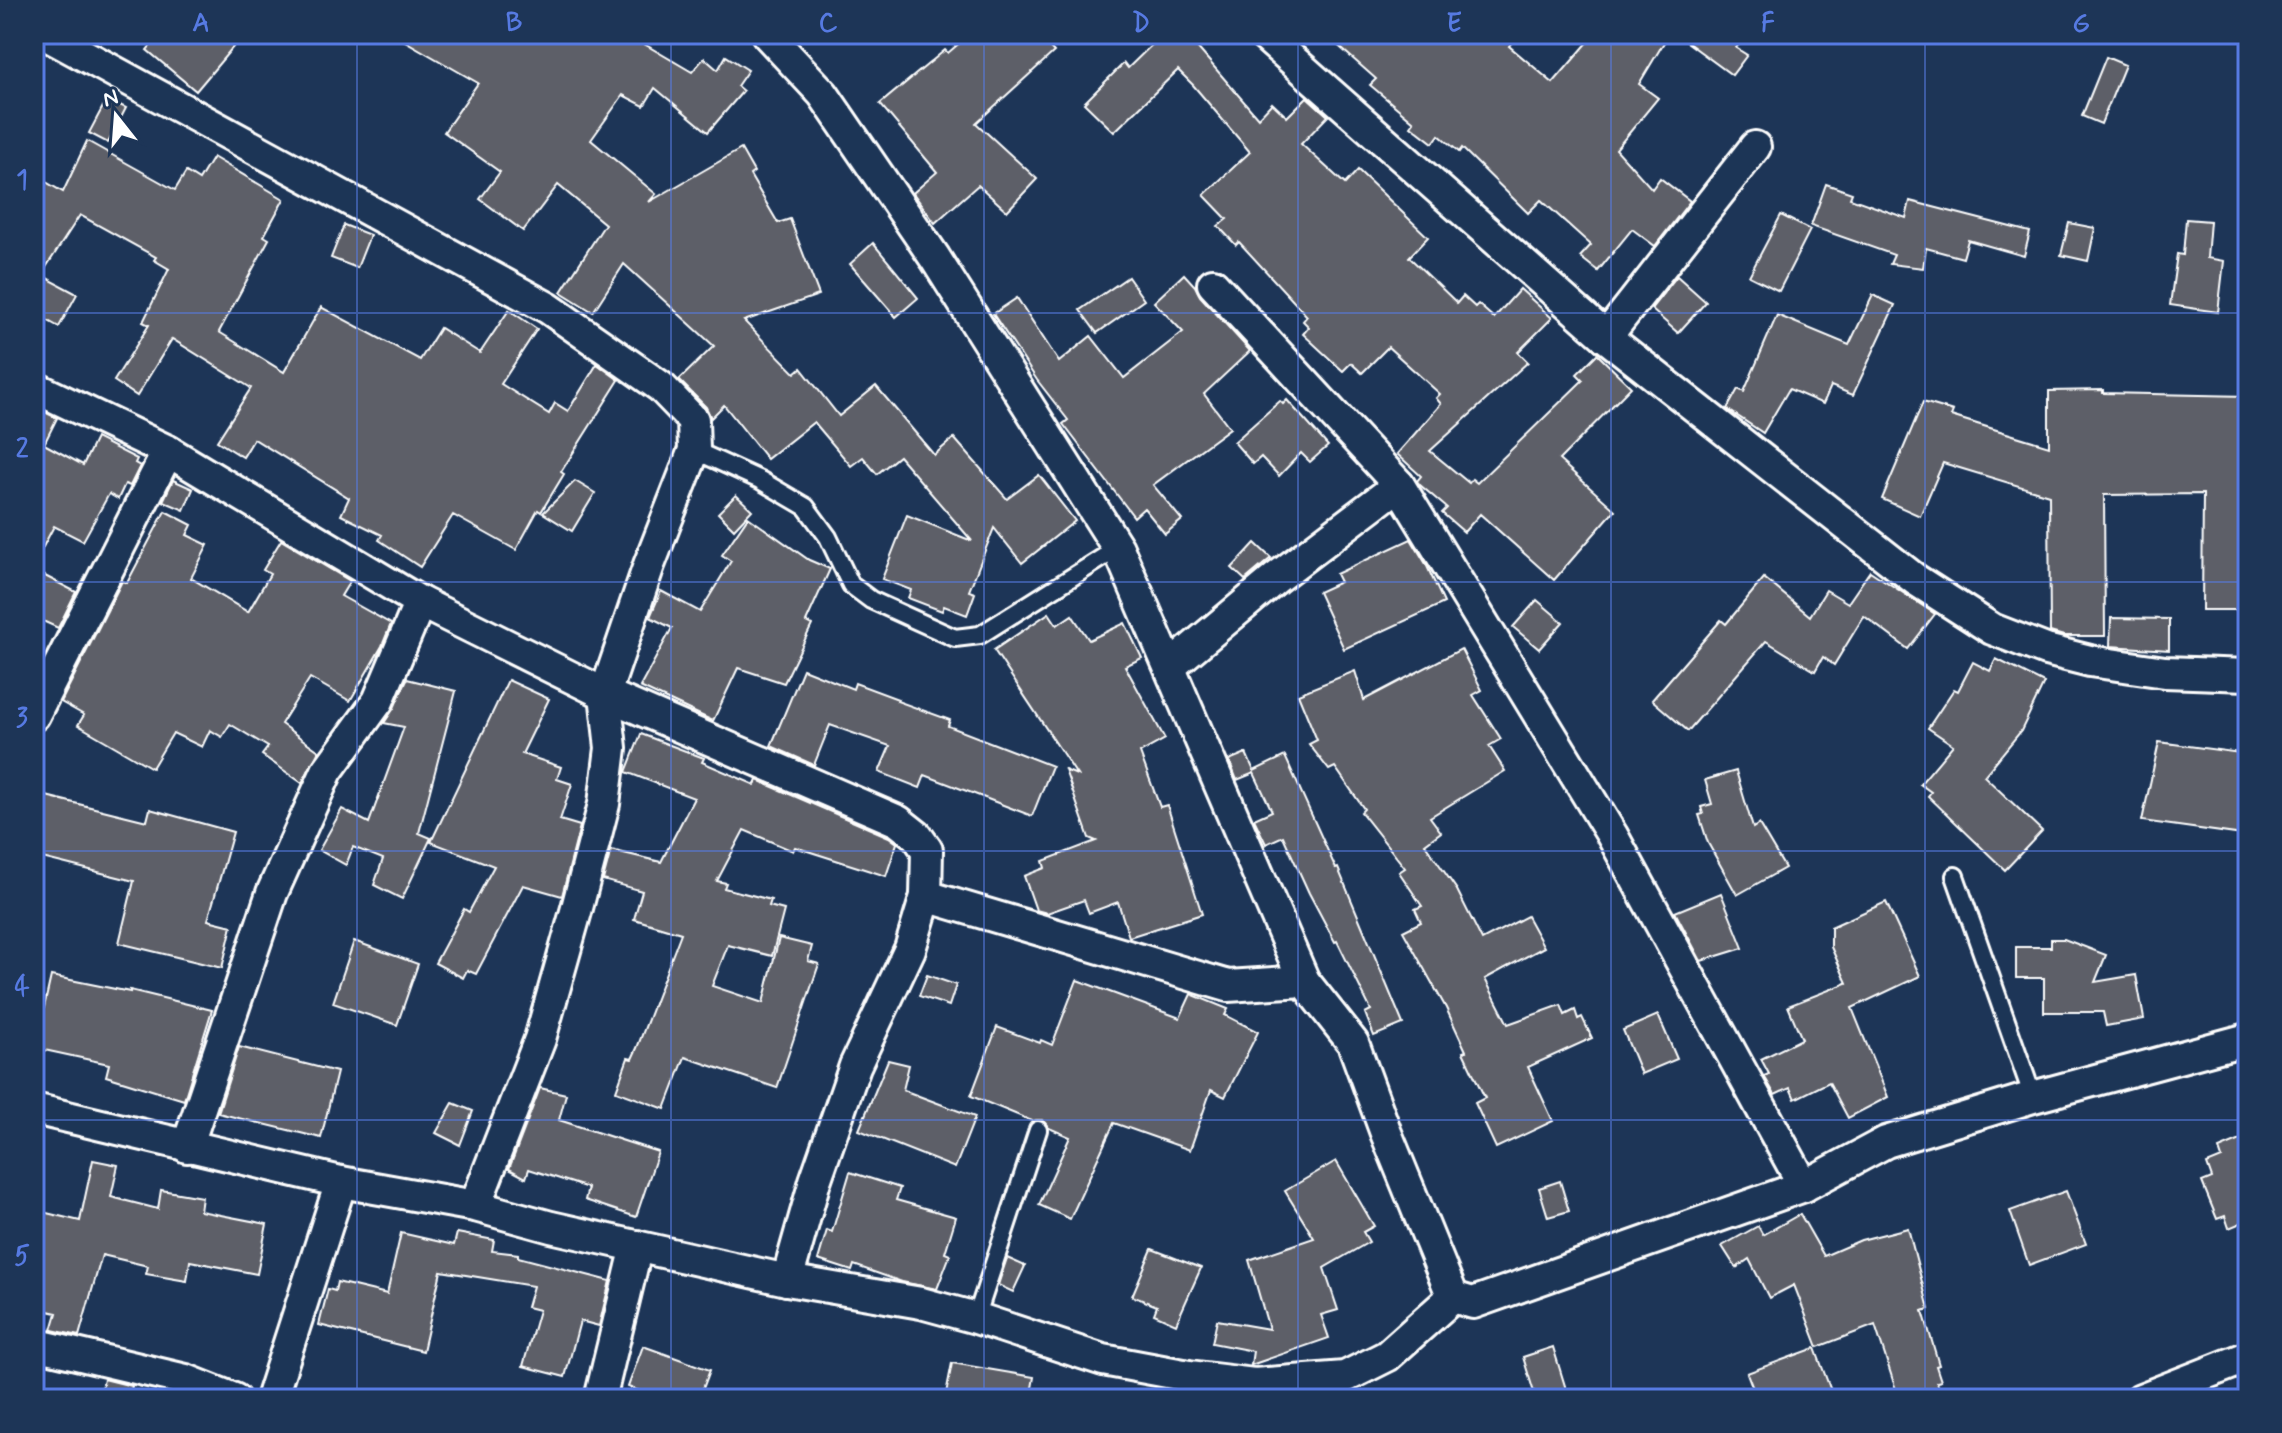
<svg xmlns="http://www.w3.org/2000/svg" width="2282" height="1433" viewBox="0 0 2282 1433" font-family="Mynerve,sans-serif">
<rect width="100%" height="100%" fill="#1d3557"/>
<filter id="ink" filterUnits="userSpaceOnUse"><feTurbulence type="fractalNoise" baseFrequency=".0125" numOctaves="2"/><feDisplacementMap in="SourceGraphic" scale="16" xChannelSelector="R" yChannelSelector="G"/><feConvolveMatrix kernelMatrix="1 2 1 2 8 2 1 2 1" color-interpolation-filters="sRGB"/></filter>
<g filter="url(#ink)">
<g fill="#5d5f67" stroke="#fff" stroke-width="2">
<path d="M160,34H244L196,91L147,50Z"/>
<path d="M393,34H627L692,72L704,58L718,70L726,56L748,70L737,86L743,91L708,132L655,88L644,106L623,95L591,140L656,194L649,202L741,149L754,172L750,175L778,223L790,219L819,295L744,321L795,373L801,368L839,416L876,386L934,455L954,438L1007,499L1039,475L1075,521L1022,563L994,528L969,591L975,593L967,615L944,606L942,611L908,598L911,590L882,579L907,515L972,541L899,456L877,474L863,457L851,466L814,422L767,459L724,405L711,418L706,407L679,380L714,346L624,264L593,312L561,292L605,224L558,185L523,231L480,199L500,172L444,132L478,83Z"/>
<path d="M970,34H1038L1054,52L976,123L1037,179L1007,211L978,185L935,223L913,193L937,172L880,104L945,50L948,53Z"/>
<path d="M1163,34H1208L1196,46L1258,118L1272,103L1287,117L1307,97L1328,116L1301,144L1345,184L1358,170L1428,237L1409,257L1457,303L1463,296L1475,307L1478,304L1494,318L1520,289L1552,318L1518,352L1528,362L1430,451L1469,483L1472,479L1477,483L1583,380L1577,374L1597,354L1631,387L1559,460L1615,510L1554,580L1480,514L1464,532L1442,513L1447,508L1420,485L1417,481L1421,476L1397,454L1441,404L1436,398L1440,394L1388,347L1362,373L1351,363L1343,371L1303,334L1309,327L1303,321L1307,316L1239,242L1236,245L1218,226L1227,219L1204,195L1250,152L1193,85L1178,70L1114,132L1084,103L1124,63L1128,68Z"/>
<path d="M1325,34H1518L1509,46L1553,83L1595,34H1669L1639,84L1658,98L1616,149L1652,189L1660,178L1690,201L1655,246L1632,229L1598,271L1580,257L1591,245L1541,200L1528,213L1462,148L1459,152L1439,135L1433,143L1411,126L1414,122L1370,85L1376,79Z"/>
<path d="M1676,34H1747L1736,48L1747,55L1732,75Z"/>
<path d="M2106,57L2125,65L2101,124L2082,116Z"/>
<path d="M107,99L126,108L108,143L89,133Z"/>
<path d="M87,141L175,190L186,172L199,180L213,157L284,199L264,236L269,239L219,332L284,372L321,307L420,360L440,328L480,353L509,310L537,329L501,384L549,414L555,403L568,411L597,364L619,380L561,472L564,474L541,512L538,510L516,550L453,515L420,567L379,540L382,535L341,515L349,498L254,439L243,457L217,441L251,388L172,339L137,396L114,381L149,325L143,322L169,269L154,260L156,257L80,215L41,275L77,294L59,327L34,313V175L63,192Z"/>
<path d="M1826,184L1852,193L1850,198L1906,218L1910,201L2030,232L2024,256L1968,240L1963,258L1926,248L1923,268L1890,264L1894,255L1811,226Z"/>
<path d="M1781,215L1810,230L1779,291L1749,276Z"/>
<path d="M2186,219L2210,221L2207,258L2224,261L2218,312L2170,305L2177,254L2183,255Z"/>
<path d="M2069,223L2095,228L2088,261L2061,255Z"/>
<path d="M344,225L370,235L357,268L331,258Z"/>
<path d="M873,243L918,298L896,317L850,264Z"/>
<path d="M1184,274L1195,286L1200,296L1250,351L1204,394L1230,428L1153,485L1182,520L1165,534L1144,508L1134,517L1063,424L1068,420L1037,380L993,314L1017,298L1059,362L1091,336L1124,378L1183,332L1154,302Z"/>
<path d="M1677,276L1706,302L1678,333L1651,309Z"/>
<path d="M1128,277L1144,300L1097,333L1080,310Z"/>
<path d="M1873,295L1895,305L1853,395L1831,386L1823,404L1789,389L1763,433L1727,409L1738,389L1744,392L1777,315L1849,345Z"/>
<path d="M2103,390V393L2248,396V610H2202L2203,494L2104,495L2105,636H2064L2050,632L2049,495L1943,463L1920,516L1882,499L1923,402L1953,411L1951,416L2049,446V391Z"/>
<path d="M1287,400L1328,446L1310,462L1301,453L1279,476L1261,457L1253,464L1234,442L1280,401L1283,404Z"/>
<path d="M34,407L57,418L44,444L83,465L96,438L137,459L135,463L140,466L130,486L125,484L118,499L109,494L83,541L54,526L34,564Z"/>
<path d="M173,480L193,489L184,510L163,501Z"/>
<path d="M575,481L595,493L572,531L543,513Z"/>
<path d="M736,495L752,510L734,529L718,513Z"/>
<path d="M165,511L192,525L187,535L208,545L191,578L248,612L270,574L263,570L281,540L350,581L341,596L391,624L382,646L350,701L310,678L281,724L319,751L302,783L262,755L268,747L230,724L222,737L210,730L202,747L173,733L152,768L78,725L84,715L61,702L122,581L127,583Z"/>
<path d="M748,517L809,560L830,569L806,622L812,625L784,683L738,668L713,721L640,687L672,628L650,617L661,591L700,612L731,561L722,555Z"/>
<path d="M1411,539L1426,564L1444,603L1344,649L1318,592L1340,582L1336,574Z"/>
<path d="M1255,543L1271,558L1245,580L1232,568Z"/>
<path d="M1870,571L1935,614L1908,649L1864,616L1834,665L1823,657L1815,671L1766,641L1688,731L1652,700L1721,620L1726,624L1764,578L1810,616L1826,590L1848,603Z"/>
<path d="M43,575L76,592L58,628L34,617V592Z"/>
<path d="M1537,600L1563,622L1539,649L1513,627Z"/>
<path d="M1049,613L1057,625L1072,615L1089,640L1125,623L1142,658L1125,666L1165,739L1140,753L1160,807L1167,805L1202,914L1129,937L1118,902L1089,913L1084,900L1047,913L1036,910L1024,876L1045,868L1043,861L1096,841L1089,838L1065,770L1077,775L994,650Z"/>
<path d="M2111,618L2169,619V650L2110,646Z"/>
<path d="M1461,649L1482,690L1473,695L1501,739L1489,746L1505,771L1430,817L1441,832L1425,844L1457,890L1482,940L1527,916L1544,947L1485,979L1508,1024L1561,1005L1565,1015L1575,1010L1578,1019L1582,1017L1592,1038L1528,1067L1553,1121L1496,1148L1475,1103L1485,1098L1463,1052L1466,1051L1446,1008L1403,931L1421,922L1415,909L1422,906L1399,872L1405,868L1361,812L1364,809L1335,767L1329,770L1309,744L1317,740L1298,694L1355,671L1364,700Z"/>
<path d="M1996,659L2044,683L2021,731L1984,776L2042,831L2005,870L1928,796L1931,792L1920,784L1953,745L1928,728L1954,689L1958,691L1973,662L1990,671Z"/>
<path d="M803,669L853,689L855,683L898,699L897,701L950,720L948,726L1052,766L1032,816L925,775L920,788L879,772L890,746L830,725L814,765L771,746Z"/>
<path d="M407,679L456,691L419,833L431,838L402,899L374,885L383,859L353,847L346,865L319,850L342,809L369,823L404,727L384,723L394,708Z"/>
<path d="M508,680L549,699L522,754L561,767L557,779L572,784L560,820L580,826L562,896L523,885L476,974L467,970L463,978L435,963L464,909L469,912L494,866L431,842Z"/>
<path d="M641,734L704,758L702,762L755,785L757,780L889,837L897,843L886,876L795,847L793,851L744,830L717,881L726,883L724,888L771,900L769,906L784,910L772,956L728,945L712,986L763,1003L779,938L812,946L808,961L819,964L777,1088L685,1057L665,1109L616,1091L628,1058L632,1059L637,1048L681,933L634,919L642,891L603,880L611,850L661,862L694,798L626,772Z"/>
<path d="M2159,742L2248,754V792L2243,835L2142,821Z"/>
<path d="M1246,753L1254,771L1285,756L1336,869L1338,868L1403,1024L1374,1036L1365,1013L1371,1010L1337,941L1335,942L1309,893L1283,836L1266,844L1254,819L1272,811L1254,773L1237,780L1229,760Z"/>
<path d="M1736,771L1753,828L1759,824L1785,868L1737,895L1708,843L1699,815L1703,814L1701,807L1712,804L1705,780Z"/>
<path d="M34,793L147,821L150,809L233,832L208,920L232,926L222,968L119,943L134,881L34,856Z"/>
<path d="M1721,893L1743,948L1701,961L1675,912Z"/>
<path d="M1886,902L1920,976L1852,1008L1888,1097L1848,1118L1829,1082L1795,1099L1790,1088L1775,1095L1764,1076L1769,1074L1761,1059L1802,1039L1788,1006L1847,983L1831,947V927Z"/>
<path d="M2051,939H2064L2106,955L2095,982L2136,975L2144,1019L2106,1026L2103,1012H2044V978H2016V947H2051Z"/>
<path d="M354,941L418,964L397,1025L333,1003Z"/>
<path d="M927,975L956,985L949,1006L919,996Z"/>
<path d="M51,976L130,992V990L212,1010L184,1100L106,1076L109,1064L35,1048Z"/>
<path d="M1077,980L1180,1018L1191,994L1228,1009L1225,1015L1258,1032L1225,1097L1211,1090L1190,1150L1114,1123L1070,1219L1039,1205L1070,1137L1049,1128L1042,1120L1032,1121L971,1096L997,1027L1040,1043L1041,1040L1052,1045Z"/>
<path d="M1658,1015L1677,1059L1641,1074L1623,1030Z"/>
<path d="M239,1047L337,1072L321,1138L218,1113Z"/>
<path d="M888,1060L909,1065L903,1090L975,1117L955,1168L859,1130Z"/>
<path d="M540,1088L566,1094L559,1120L658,1152L636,1217L585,1200L588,1188L529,1169L526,1178L509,1169Z"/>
<path d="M453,1103L473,1111L460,1145L436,1133Z"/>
<path d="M2248,1137V1220L2229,1228L2225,1216L2217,1219L2202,1182L2212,1178L2207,1164L2222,1158L2219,1149Z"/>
<path d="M93,1160L118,1165L111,1197L158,1209L161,1190L202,1197L200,1211L267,1224L257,1274L190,1261L187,1281L146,1274L148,1266L102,1255L79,1336L52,1330L57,1313L34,1308V1210L80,1221Z"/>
<path d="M1336,1161L1374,1226L1363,1232L1369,1242L1324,1268L1338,1310L1321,1315L1329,1338L1251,1365L1253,1351L1212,1343L1217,1320L1269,1329L1249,1260L1314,1238L1285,1191Z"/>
<path d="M850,1172L900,1188L896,1200L956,1217L945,1253L950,1255L937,1289L902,1282L854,1265L852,1271L818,1260L827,1230L832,1232Z"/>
<path d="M1560,1181L1569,1211L1548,1217L1539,1188Z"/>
<path d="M2066,1191L2086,1244L2029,1265L2010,1211Z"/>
<path d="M1800,1214L1824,1256L1861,1240L1908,1228L1929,1309L1923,1311L1939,1365L1936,1366L1941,1381L1937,1382L1942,1399H1899L1875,1325L1818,1347L1794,1285L1769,1298L1749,1259L1736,1268L1722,1246L1758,1226L1763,1235Z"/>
<path d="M401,1233L454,1245L457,1233L494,1240L492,1251L518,1254V1257L610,1281L599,1326L580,1321L565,1377L523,1366L539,1310L527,1307L533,1286L441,1271L423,1351L319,1325L328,1289L335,1291L337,1282L387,1294Z"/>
<path d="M1152,1249L1201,1268L1176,1324L1154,1314L1157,1306L1132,1296Z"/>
<path d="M1007,1258L1025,1266L1013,1292L998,1285Z"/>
<path d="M643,1346L710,1370L699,1399H662L628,1387Z"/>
<path d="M1553,1347L1569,1399H1536L1523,1357Z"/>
<path d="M1815,1348L1834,1399H1757L1747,1373Z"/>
<path d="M952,1363L1034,1377L1030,1399H945Z"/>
<path d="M104,1379L132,1386L129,1399H100Z"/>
</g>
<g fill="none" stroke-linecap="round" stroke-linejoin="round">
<g stroke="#fff" stroke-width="22">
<g id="service">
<path d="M694,450L760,480L806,507L828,537L851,585L871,600L955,638L980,635L1118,548"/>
<path d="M1955,876L2033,1097"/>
<path d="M976,1318L1038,1130"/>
</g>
</g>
<g stroke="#fff" stroke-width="36">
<g id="minor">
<path d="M45,34L548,308L661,387L693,420L694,450L649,565L605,694L611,748L604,804L577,908L540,1039L475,1206"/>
<path d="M767,34L823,94L935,258L1118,548L1304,981L1353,1043L1386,1133L1453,1297"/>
<path d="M1263,34L1606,337L1916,580L1992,629L2046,650L2090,661L2165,672L2248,675"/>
<path d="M1213,284L1399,485L1612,835L1804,1186"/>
<path d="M1606,337L1755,147"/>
<path d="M34,387L168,451L420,602L605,694L898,821L917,836L927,850L926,896L910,949L855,1066L815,1181L787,1280"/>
<path d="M1171,666L1276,578L1399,485"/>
<path d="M34,715L168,451"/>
<path d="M926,896L1228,986L1304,981"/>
<path d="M34,1109L341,1182L475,1206L551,1227L787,1280L921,1303L976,1318L1103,1360L1189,1376L1254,1384L1345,1377L1387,1356L1453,1297"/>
<path d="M187,1147L272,893L327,771L378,701L420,602"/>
<path d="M1453,1297L1473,1303L1804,1186L1886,1142L2033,1097L2248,1039"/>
<path d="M34,1344L186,1380L234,1399"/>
<path d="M271,1399L341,1182"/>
<path d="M600,1399L637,1246"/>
<path d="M2141,1399L2248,1357"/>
</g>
</g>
<use href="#service" stroke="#1d3557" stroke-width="16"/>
<use href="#minor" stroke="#1d3557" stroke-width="30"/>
</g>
</g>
<path fill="none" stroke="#567ae2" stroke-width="2" stroke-opacity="0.55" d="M357,34V1399M671,34V1399M984,34V1399M1298,34V1399M1611,34V1399M1925,34V1399M34,313H2248M34,582H2248M34,851H2248M34,1120H2248"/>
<rect width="2282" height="1433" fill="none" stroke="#1d3557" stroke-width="88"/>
<g transform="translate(116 116) rotate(343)" stroke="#1d3557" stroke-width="6" paint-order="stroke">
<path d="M0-6L14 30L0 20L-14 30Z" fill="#ffffff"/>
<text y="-12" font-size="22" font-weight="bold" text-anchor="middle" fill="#ffffff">N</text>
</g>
<rect x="44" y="44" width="2194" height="1345" fill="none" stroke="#567ae2" stroke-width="3"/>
<g font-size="26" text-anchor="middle" font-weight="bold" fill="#567ae2">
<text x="201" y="31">A</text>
<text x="514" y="31">B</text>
<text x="828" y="31">C</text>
<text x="1141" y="31">D</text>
<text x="1454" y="31">E</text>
<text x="1768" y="31">F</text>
<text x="2081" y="31">G</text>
<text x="22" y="188">1</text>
<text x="22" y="457">2</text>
<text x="22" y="726">3</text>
<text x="22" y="995">4</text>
<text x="22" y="1264">5</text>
</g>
</svg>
